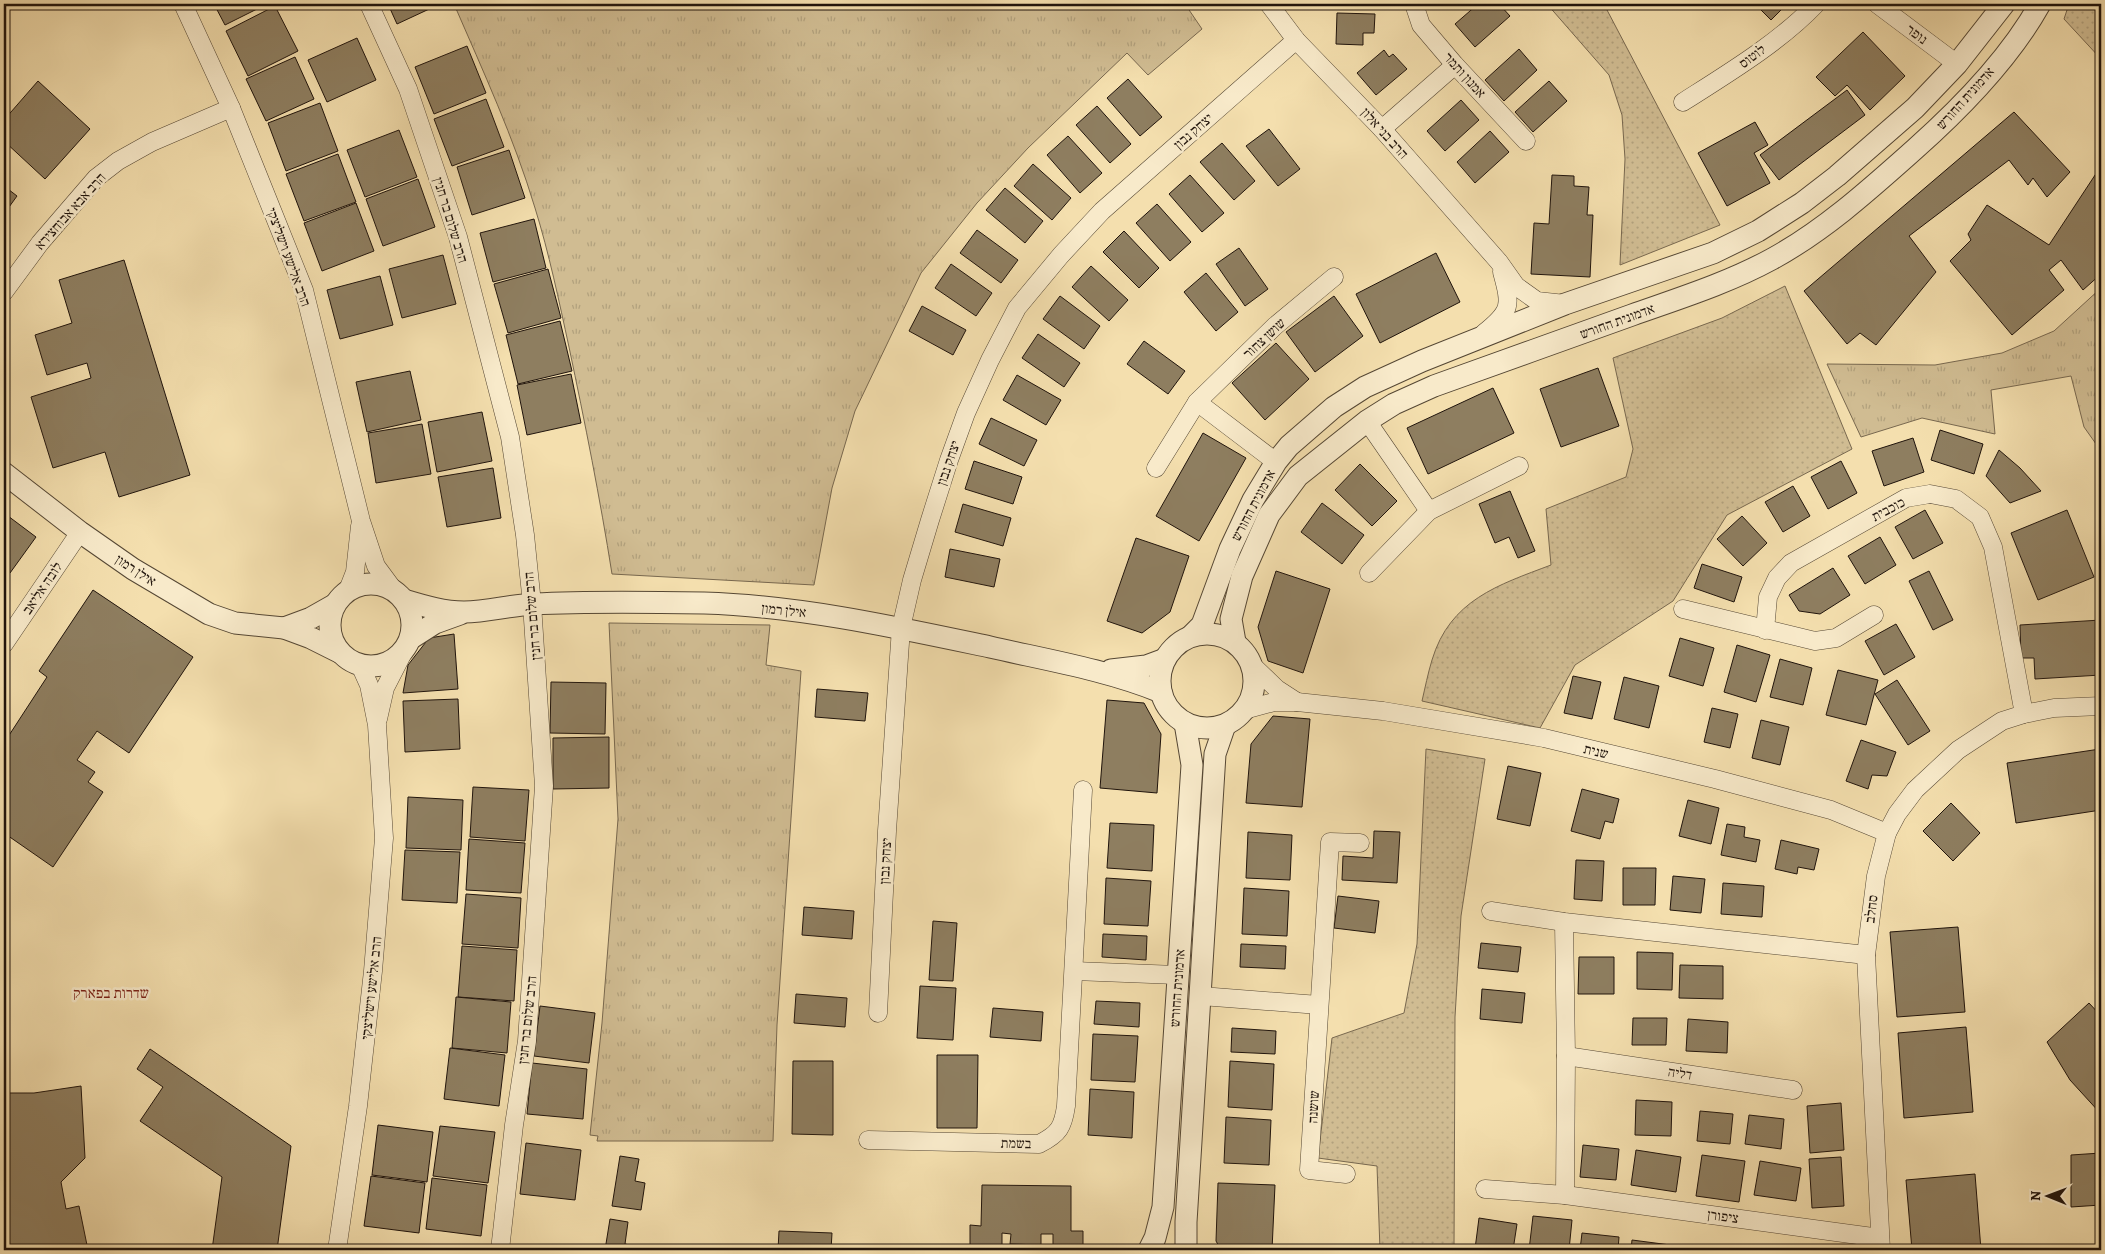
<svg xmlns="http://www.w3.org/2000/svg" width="2105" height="1254" viewBox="0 0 2105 1254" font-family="Alegreya,'Frank Ruhl Libre',serif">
<defs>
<pattern id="grass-tufts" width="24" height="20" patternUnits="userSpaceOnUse" patternTransform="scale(1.25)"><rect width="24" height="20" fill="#d0bc92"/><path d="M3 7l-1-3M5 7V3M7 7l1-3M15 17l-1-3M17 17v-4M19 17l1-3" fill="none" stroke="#b2a17d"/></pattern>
<pattern id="park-dots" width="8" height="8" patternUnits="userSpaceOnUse" patternTransform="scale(1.25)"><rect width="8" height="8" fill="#d0bc92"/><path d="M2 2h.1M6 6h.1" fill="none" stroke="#b2a17d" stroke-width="1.8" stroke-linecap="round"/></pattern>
</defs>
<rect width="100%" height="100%" fill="#f4dfae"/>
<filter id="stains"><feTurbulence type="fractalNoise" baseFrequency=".004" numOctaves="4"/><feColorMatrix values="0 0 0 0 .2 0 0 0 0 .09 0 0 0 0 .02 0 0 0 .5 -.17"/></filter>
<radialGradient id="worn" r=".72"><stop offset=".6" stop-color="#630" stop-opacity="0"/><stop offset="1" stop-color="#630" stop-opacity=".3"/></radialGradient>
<g fill="url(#grass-tufts)" stroke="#78684f">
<path d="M454,4H1185L1202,29L1148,75L1127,53L1028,148L977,203L921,273L855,411L832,488L814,585L612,574C600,498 585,423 569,347C559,301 549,253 535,208C514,138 483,71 454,4Z"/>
<path d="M2101,288V451L2084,427L2071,376L1991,390L1995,434L1922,418L1861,437L1827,364L1935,365L2002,353L2054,331Z"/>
<path d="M609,623L770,625L766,665L801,671L777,1025L773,1141H597L598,1136L590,1135L602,1023L618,819Z"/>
</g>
<g fill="url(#park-dots)" stroke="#78684f">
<path d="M1547,4H1601L1607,10L1720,225L1620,265L1625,159L1622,115L1609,75Z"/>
<path d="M2069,4H2101V59L2064,19Z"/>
<path d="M1785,286L1852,449L1727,515L1673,601L1575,665L1540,728L1422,701C1425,688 1428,673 1432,660C1450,600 1498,585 1551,565L1546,509L1626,477L1633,449L1613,358L1722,318Z"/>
<path d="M1426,749L1485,759L1461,916L1455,1017L1454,1250H1380L1377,1166L1318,1158L1332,1038L1404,1013L1417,944Z"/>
</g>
<g fill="#8e7e60" stroke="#20140c">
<path d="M214,4H267L225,25Z"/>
<path d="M388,4H440L397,24Z"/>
<path d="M1478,4H1499L1510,16L1475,47L1455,24Z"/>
<path d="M1755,4H1787L1771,20Z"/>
<path d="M275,6L298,51L248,76L226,31Z"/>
<path d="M1337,13L1375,14L1374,33H1363V45L1336,44Z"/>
<path d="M1863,32L1905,76L1870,110L1847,85L1835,96L1816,77Z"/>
<path d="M357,38L376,80L327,102L308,60Z"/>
<path d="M467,46L486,93L434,114L415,67Z"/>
<path d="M1519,49L1537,70L1504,101L1485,80Z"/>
<path d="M1384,50L1389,57L1393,54L1407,69L1376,95L1357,73Z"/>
<path d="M295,57L314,99L266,121L246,79Z"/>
<path d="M1128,79L1162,117L1140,136L1107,98Z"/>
<path d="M38,81L90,129L45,179L4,141V120Z"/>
<path d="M1549,81L1567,101L1533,132L1515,112Z"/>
<path d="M1847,90L1865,115L1779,180L1760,155Z"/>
<path d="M486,99L504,147L452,166L434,119Z"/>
<path d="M1461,100L1479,120L1445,151L1427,131Z"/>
<path d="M320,103L338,151L286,171L268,123Z"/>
<path d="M1097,106L1131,144L1110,163L1076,125Z"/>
<path d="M2014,112L2070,172L2047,197L2033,178L2028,185L2009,160L1909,236L1936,272L1876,345L1860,333L1847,344L1804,291Z"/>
<path d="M1755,122L1768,145L1754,153L1770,183L1727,206L1698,153Z"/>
<path d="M1269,129L1300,169L1278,186L1246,146Z"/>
<path d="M399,130L417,177L365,197L347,150Z"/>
<path d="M1490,131L1509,152L1475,183L1457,162Z"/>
<path d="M1068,136L1102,173L1080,193L1047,155Z"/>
<path d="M1222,143L1255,181L1234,200L1200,162Z"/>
<path d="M509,150L525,198L472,215L457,167Z"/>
<path d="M338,154L356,202L304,221L286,174Z"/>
<path d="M1033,164L1071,198L1052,220L1014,186Z"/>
<path d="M2101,166V274L2083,290L2061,260L2049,270L2064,290L2012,335L1950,261L1971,240L1968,234L1987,205L2049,245Z"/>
<path d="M1190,175L1224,213L1202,232L1169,194Z"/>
<path d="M1552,175L1574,176V186L1589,187L1587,215H1593L1590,277L1531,274L1534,223L1549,224Z"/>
<path d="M418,179L435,227L383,246L366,199Z"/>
<path d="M4,186L17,196L4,214Z"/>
<path d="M1005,188L1043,221L1025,243L986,210Z"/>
<path d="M356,203L374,251L322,271L304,223Z"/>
<path d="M1157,204L1191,242L1170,261L1136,223Z"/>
<path d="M534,219L546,268L493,282L480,233Z"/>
<path d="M977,230L1018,260L1001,283L960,253Z"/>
<path d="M1124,231L1159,268L1139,288L1103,252Z"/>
<path d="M1239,248L1268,289L1245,306L1216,264Z"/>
<path d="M1436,253L1460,302L1380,343L1356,294Z"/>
<path d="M443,255L456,304L402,318L389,269Z"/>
<path d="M124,260L190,475L119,497L105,452L53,468L31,397L91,378L87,363L47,375L35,335L72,323L59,280Z"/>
<path d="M951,264L992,293L976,316L935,288Z"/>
<path d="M1091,266L1128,300L1109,321L1072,287Z"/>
<path d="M548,269L561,318L508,333L494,284Z"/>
<path d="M1206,273L1238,312L1216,331L1184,292Z"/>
<path d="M380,276L393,325L340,339L327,290Z"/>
<path d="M1060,296L1100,326L1084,349L1043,319Z"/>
<path d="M1334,296L1363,336L1315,372L1286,332Z"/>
<path d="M922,306L966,330L953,355L909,331Z"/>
<path d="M560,321L572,371L518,384L506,335Z"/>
<path d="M1038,334L1080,363L1064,387L1022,358Z"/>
<path d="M1144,341L1185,371L1168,394L1127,364Z"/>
<path d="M1276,343L1309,379L1265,420L1232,383Z"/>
<path d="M1598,368L1619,426L1561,447L1540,389Z"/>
<path d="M410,371L421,420L367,432L356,382Z"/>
<path d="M571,374L581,423L527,435L517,385Z"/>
<path d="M1017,375L1061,400L1046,425L1003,400Z"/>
<path d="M1493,388L1514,433L1428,474L1407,428Z"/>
<path d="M482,412L492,461L437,472L428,422Z"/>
<path d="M991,418L1037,440L1024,466L979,444Z"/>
<path d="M422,424L431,474L376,483L368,433Z"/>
<path d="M1940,430L1983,444L1974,474L1931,460Z"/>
<path d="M1203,433L1246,458L1199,541L1156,516Z"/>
<path d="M1913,438L1924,472L1884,486L1872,451Z"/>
<path d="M1999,450L2020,468L2041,491L2010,503L1986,476Z"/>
<path d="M974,461L1022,477L1013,504L965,489Z"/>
<path d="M1841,461L1857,493L1828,509L1811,477Z"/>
<path d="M1360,464L1397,501L1372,526L1335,490Z"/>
<path d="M493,468L501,518L447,527L438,477Z"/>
<path d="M1793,486L1810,516L1783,532L1765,502Z"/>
<path d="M1510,491L1535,551L1518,558L1509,537L1495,543L1479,504Z"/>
<path d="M1322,503L1364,535L1342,564L1301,532Z"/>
<path d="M963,504L1011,518L1003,546L955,532Z"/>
<path d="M1925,510L1943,543L1913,559L1895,527Z"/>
<path d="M2067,510L2094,577L2038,600L2011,533Z"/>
<path d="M4,513L36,537L10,573L4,568Z"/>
<path d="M1742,516L1767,543L1743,566L1717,539Z"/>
<path d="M1880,537L1896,565L1865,584L1848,556Z"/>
<path d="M1136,538L1189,556L1170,612L1142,633L1107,621Z"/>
<path d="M950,549L1000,559L994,587L945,577Z"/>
<path d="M1702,564L1742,577L1734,602L1694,588Z"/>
<path d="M1833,568L1850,595L1820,614L1799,611L1789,595Z"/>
<path d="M1276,571L1330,589L1303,673L1268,661L1258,627Z"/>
<path d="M1929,571L1953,620L1933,630L1909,581Z"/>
<path d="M93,590L193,657L129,753L97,731L77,760L95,772L88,782L103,792L53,867L4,833V791L6,789L4,787V743L47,677L39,671Z"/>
<path d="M2101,620V675L2035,679L2034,658H2021L2020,625Z"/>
<path d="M1896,624L1915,657L1884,675L1865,641Z"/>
<path d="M454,634L458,689L403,693L408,665L429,638Z"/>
<path d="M1680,638L1714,648L1703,686L1669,676Z"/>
<path d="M1737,645L1770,655L1756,702L1724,692Z"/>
<path d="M1780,659L1812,668L1803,705L1770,697Z"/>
<path d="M1838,670L1878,680L1866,725L1826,715Z"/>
<path d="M1573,676L1601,682L1592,719L1564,713Z"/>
<path d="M1624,677L1659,686L1649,728L1614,719Z"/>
<path d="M1897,680L1930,731L1908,745L1875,694Z"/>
<path d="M551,682L606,683L605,734L550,733Z"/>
<path d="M817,689L868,693L865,721L815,717Z"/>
<path d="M458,699L460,749L405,752L403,701Z"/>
<path d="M1107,700L1144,703L1161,734L1157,793L1100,788Z"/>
<path d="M1712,708L1738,714L1730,748L1704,742Z"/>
<path d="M1273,716L1310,719L1302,807L1246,803L1251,744Z"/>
<path d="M1761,720L1789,727L1780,765L1752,758Z"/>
<path d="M609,737V788L553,789V738Z"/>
<path d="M1861,740L1896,752L1887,776L1872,775L1868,789L1846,781Z"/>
<path d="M2100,749L2101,810L2016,823L2007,763Z"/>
<path d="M1508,766L1541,773L1530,826L1497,819Z"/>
<path d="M473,787L529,790L525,841L470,837Z"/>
<path d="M1582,789L1619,799L1613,823L1605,821L1600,839L1571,831Z"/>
<path d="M408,797L463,800L461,850L406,848Z"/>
<path d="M1688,800L1719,808L1711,844L1679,836Z"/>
<path d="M1951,803L1980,833L1953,861L1923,831Z"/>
<path d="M1110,823L1154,825L1152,871L1107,868Z"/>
<path d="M1727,824L1745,827L1744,837L1760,840L1756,862L1721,855Z"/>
<path d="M1374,831L1400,832L1397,883L1342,880L1343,856L1373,858Z"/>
<path d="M1248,832L1292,835L1290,880L1246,878Z"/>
<path d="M469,839L525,843L521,893L466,890Z"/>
<path d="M1781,840L1819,849L1814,870L1798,867L1797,874L1775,869Z"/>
<path d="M405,850L460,852L457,903L402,900Z"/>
<path d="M1576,860L1604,861L1602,901L1574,899Z"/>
<path d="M1623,868H1656L1655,905H1623Z"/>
<path d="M1673,876L1705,879L1701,913L1670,910Z"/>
<path d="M1106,878L1151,881L1148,926L1104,924Z"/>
<path d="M1723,883L1764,886L1762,917L1721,914Z"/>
<path d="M1244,888L1289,891L1287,936L1242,934Z"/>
<path d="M466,894L521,898L518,948L462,944Z"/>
<path d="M1338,896L1379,901L1375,933L1334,928Z"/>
<path d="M804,907L854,911L852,939L802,935Z"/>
<path d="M933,921L957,923L953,981L929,980Z"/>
<path d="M1958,927L1965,1012L1897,1017L1890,932Z"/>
<path d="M1103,934L1147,936L1146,960L1102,957Z"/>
<path d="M1481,943L1521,947L1518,972L1478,968Z"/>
<path d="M1241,944L1286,946L1285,969L1240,967Z"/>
<path d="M462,946L517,950L514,1001L458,997Z"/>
<path d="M1637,952L1673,953L1672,990L1637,989Z"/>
<path d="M1579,957H1614V994H1578Z"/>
<path d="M1680,965L1723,966V999L1679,998Z"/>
<path d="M920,986L956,988L953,1040L917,1038Z"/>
<path d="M1482,989L1525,993L1522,1023L1480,1019Z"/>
<path d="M796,994L847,998L845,1027L794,1023Z"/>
<path d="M456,997L511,1002L507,1053L452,1048Z"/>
<path d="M1096,1001L1140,1003L1139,1027L1094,1024Z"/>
<path d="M2089,1003L2101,1016V1114L2070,1080L2047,1042Z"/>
<path d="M540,1006L595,1013L589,1063L534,1056Z"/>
<path d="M993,1008L1043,1012L1041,1041L990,1037Z"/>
<path d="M1633,1018H1667L1666,1045H1632Z"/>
<path d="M1688,1019L1728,1022L1727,1053L1686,1051Z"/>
<path d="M1966,1027L1973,1112L1904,1118L1898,1033Z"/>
<path d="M1232,1028L1276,1031L1275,1054L1231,1052Z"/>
<path d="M1093,1034L1138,1036L1135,1082L1091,1080Z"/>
<path d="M450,1048L505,1055L499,1106L444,1099Z"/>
<path d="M150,1049L291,1146L277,1250H212L222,1177L140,1121L163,1087L137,1069Z"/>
<path d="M937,1055H978L977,1128H937Z"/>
<path d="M793,1061H833V1135L792,1134Z"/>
<path d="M1230,1061L1274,1064L1272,1110L1228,1107Z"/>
<path d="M532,1063L587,1069L583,1119L527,1114Z"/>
<path d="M81,1086L85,1158L61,1182L66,1209L79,1206L88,1250H4V1093H34Z"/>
<path d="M1090,1089L1134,1092L1132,1138L1088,1135Z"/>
<path d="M1636,1100L1672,1102L1671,1136L1635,1135Z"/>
<path d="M1841,1103L1844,1150L1810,1153L1807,1106Z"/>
<path d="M1700,1111L1733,1114L1730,1144L1697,1141Z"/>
<path d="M1749,1115L1784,1119L1781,1149L1745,1144Z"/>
<path d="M1226,1117L1271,1120L1269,1165L1224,1163Z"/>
<path d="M378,1125L433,1132L427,1182L372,1175Z"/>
<path d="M440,1126L495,1132L488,1183L433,1176Z"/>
<path d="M526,1143L581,1150L575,1200L520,1194Z"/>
<path d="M1583,1145L1619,1149L1616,1180L1580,1177Z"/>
<path d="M1636,1150L1681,1157L1676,1192L1631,1185Z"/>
<path d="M2101,1153V1205L2071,1207V1155Z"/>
<path d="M1702,1155L1745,1161L1739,1202L1696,1196Z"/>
<path d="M620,1156L639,1159L635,1181L645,1183L641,1210L612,1206Z"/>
<path d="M1841,1157L1844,1206L1812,1208L1809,1159Z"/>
<path d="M1760,1161L1801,1168L1796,1201L1754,1195Z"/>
<path d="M1975,1174L1981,1250H1912L1906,1180Z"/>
<path d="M371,1176L425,1183L419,1233L364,1226Z"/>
<path d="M432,1178L487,1185L481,1236L426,1229Z"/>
<path d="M1218,1183L1275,1185L1272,1250H1221L1216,1241Z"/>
<path d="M982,1185L1071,1186V1231H1083V1247H1053V1234H1041V1245L1010,1244L1011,1234L1002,1233V1248L970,1247V1225L981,1226Z"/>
<path d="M1533,1216L1572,1220L1569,1250H1529Z"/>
<path d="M1479,1218L1517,1224L1513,1250L1475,1249Z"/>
<path d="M610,1219L628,1222L625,1244L635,1246L634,1250H605Z"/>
<path d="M779,1231L832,1233L831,1250H778Z"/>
<path d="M1582,1233L1619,1237L1618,1250H1580Z"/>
<path d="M1632,1240L1678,1246L1677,1250H1631Z"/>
</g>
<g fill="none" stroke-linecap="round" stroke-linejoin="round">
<g stroke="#554734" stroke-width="19">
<g id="minor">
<path d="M183,4L231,108L304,290L361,521L376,566L393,589"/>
<path d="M369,4L408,89L458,237L510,437L525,535L532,604L544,786L527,1041L514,1125L500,1250"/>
<path d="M1269,4L1296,40L1382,129L1499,262L1516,286L1537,301L1565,304"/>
<path d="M1414,4L1421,25L1455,65L1526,141"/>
<path d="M1877,4L1957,64"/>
<path d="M1683,102C1727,74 1780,42 1816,4"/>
<path d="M1382,129L1455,65"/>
<path d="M4,292L40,243L96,178L118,161L152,142L231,108"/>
<path d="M1484,333C1512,311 1511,305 1502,272"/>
<path d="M1197,402L1276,462"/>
<path d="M1367,421L1429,511"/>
<path d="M1156,468L1197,402L1275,326L1334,277"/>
<path d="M1369,573L1429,511L1519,466"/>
<path d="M348,590L355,572L360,526"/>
<path d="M1683,609L1815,641L1836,638L1874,615"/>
<path d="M1765,630L1768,597L1777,578L1791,563L1906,498L1930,494L1956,499L1980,517L1993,547L2024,714"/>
<path d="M4,644L80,532"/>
<path d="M1252,665L1277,689L1297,702"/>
<path d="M1244,710L1274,702H1297L1383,711L1544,738L1715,779L1831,810L1887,833"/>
<path d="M378,719L385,688L404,651"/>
<path d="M1491,911L1564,922L1866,955"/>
<path d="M1564,922L1566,1056L1565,1195"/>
<path d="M1074,971L1177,975"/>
<path d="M1201,996L1319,1005"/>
<path d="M878,1013L887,831L901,628L912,580L930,520L949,460L966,413L990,360L1017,308L1061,255L1102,211L1296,40"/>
<path d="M1566,1056L1793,1090"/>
<path d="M868,1140L1039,1144C1059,1134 1063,1127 1066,1106L1083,790"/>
<path d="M1346,1174L1309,1170L1330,842L1360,843"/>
<path d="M1485,1189L1565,1195L1880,1238"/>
<path d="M337,1250L358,1106L373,971L384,838L377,725L369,685L360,665"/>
<path d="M1881,1250L1866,955L1876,876L1887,833L1897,814L1915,790L1958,750L2002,721L2024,714L2054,708L2101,706"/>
</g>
</g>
<g stroke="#554734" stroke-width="23">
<g id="tertiary">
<path d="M4,473L80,532L133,569L209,614L235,623L284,628L311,638L339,652"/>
<circle cx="371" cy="625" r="41"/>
<path d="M404,600C424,606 443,612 464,612C487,612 511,605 534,604C590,601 647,602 704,603C800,606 895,627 990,647C1047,660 1107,670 1161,692"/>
<path d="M284,628L311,618L334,605"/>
<circle cx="1207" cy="681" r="47"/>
<path d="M1191,636L1202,625L1230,549L1253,500L1276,462L1289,446L1334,407L1365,387L1422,361L1565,304L1713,253L1758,231L1802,203L1837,176L1915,108L1957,64L2004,4"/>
<path d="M410,639L435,623L460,614"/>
<path d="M1235,642L1231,619L1242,576L1269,515L1298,476L1367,421L1394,404L1434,386C1500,362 1566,339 1632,315C1680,298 1728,283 1772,259C1825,230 1870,189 1915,149C1960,109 2011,56 2040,4"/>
<path d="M1111,670L1146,666L1165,659"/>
<path d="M1149,1250L1155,1238L1163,1207L1192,765L1185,723"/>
<path d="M1186,1250V1222L1215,754L1225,725"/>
</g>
</g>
<use href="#minor" stroke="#f8eaca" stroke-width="18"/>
<use href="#tertiary" stroke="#f8eaca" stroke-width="21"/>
</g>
<g text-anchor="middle" stroke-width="5" stroke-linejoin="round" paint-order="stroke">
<g font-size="14" fill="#20140c" stroke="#f8eaca">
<text transform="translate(1917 34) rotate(37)" y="5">נופר</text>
<text transform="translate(1752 56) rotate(-37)" y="5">לוטוס</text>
<text transform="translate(1465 75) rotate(48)" y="5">אמנון ותמר</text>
<text transform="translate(1965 98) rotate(-48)" y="5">אדמונית החורש</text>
<text transform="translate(1193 131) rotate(-41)" y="5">יצחק נבון</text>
<text transform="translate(1385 133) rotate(48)" y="5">הרב בני אלון</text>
<text transform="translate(70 211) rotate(-48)" y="5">הרב אבא אבוחצירא</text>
<text transform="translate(451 220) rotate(73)" y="5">הרב שלום בר חנין</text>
<text transform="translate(289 257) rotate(70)" y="5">הרב אלישע וישליצקי</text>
<text transform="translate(1617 321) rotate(-20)" y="5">אדמונית החורש</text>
<text transform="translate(1264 338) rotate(-43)" y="5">שושן צחור</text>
<text transform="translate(948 463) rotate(-71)" y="5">יצחק נבון</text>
<text transform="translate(1253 505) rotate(-62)" y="5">אדמונית החורש</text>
<text transform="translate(1888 509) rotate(-28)" y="5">כוכבית</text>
<text transform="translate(136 570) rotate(33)" y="5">אילן רמון</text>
<text transform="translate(42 588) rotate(-56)" y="5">לובה אליאב</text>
<text transform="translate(784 610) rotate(6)" y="5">אילן רמון</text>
<text transform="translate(532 616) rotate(-95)" y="5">הרב שלום בר חנין</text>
<text transform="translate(1596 751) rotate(13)" y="5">שנית</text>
<text transform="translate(885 861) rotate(-87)" y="5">יצחק נבון</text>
<text transform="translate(1871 909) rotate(-83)" y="5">סחלב</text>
<text transform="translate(371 988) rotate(-84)" y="5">הרב אלישע וישליצקי</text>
<text transform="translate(1177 988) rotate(-86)" y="5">אדמונית החורש</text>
<text transform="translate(527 1020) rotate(-84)" y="5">הרב שלום בר חנין</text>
<text transform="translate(1680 1073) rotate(9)" y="5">דליה</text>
<text transform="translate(1313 1107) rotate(-87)" y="5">שושנה</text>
<text transform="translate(1016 1143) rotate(1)" y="5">בשמת</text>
<text transform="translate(1723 1216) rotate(8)" y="5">ציפורן</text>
</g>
<g font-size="15" fill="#7a1f14" stroke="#f8eaca">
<text x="111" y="998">שדרות בפארק</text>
</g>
</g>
<rect width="2105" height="1254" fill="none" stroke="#f4dfae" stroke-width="20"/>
<rect x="5" y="5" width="2095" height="1244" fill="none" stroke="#20140c" stroke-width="2.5"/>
<rect x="10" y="10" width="2085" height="1234" fill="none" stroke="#20140c"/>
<g transform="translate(2048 1196) rotate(271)" stroke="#f8eaca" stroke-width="4" paint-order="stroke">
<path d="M0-4L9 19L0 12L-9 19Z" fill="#20140c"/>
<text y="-8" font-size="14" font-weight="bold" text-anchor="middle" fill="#20140c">N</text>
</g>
<rect width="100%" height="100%" filter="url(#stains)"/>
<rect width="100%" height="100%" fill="url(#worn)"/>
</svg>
